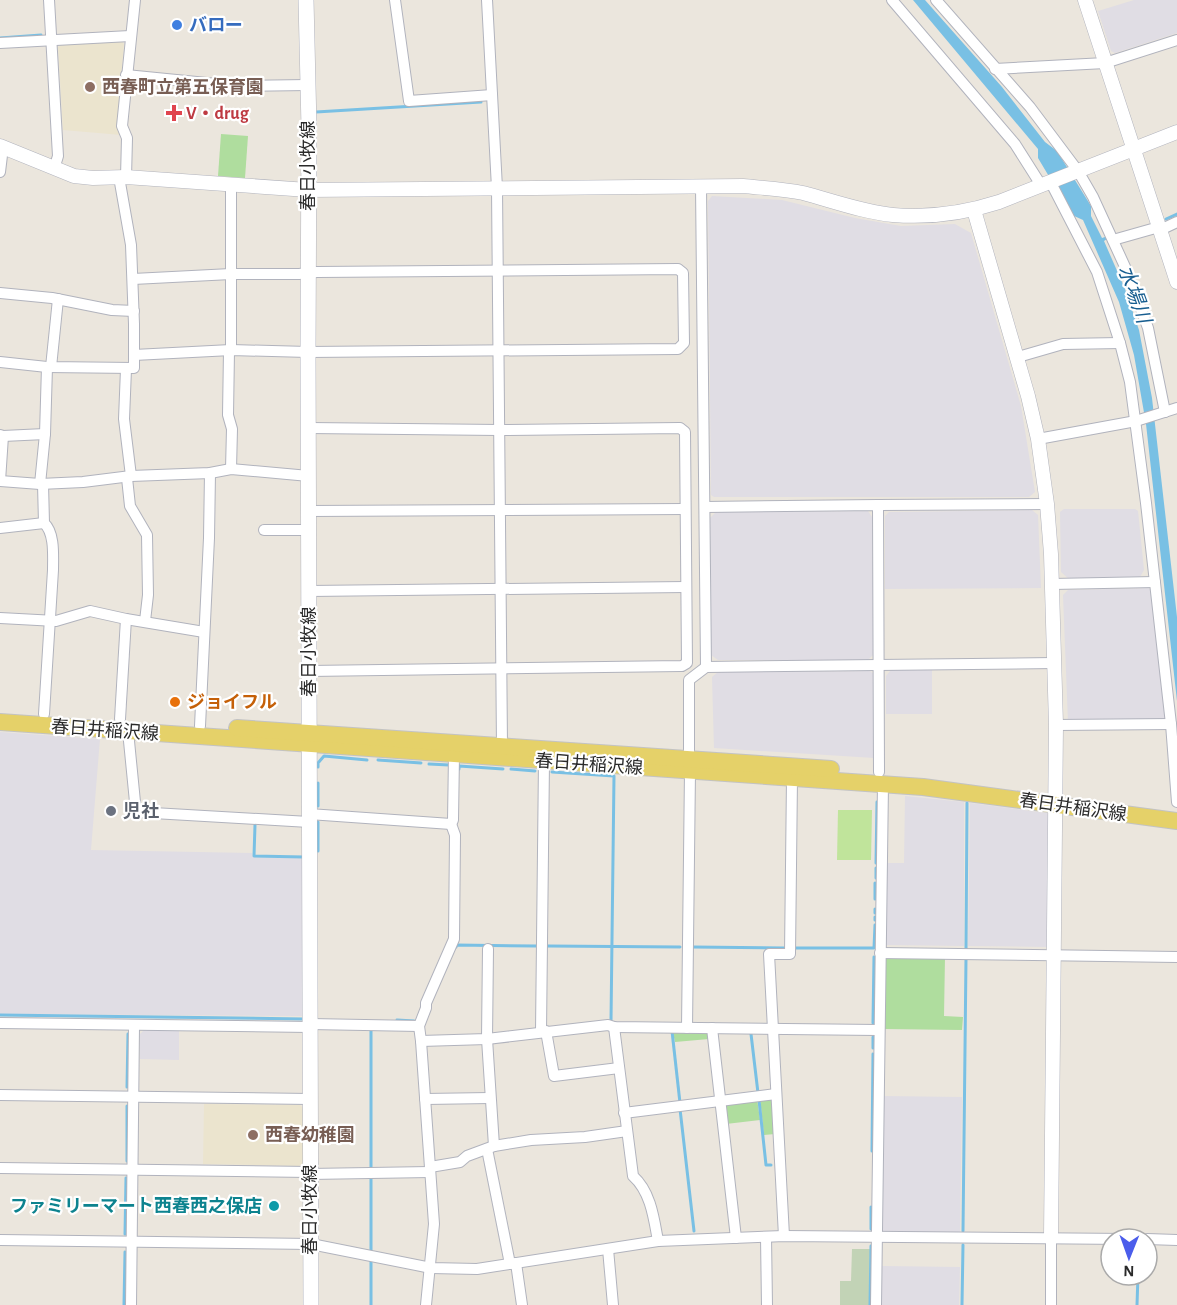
<svg xmlns="http://www.w3.org/2000/svg" width="1177" height="1305" viewBox="0 0 1177 1305" font-family="'Alegreya Sans','Noto Sans JP',sans-serif">
<rect width="100%" height="100%" fill="#ebe6dd"/>
<g fill="#e0dde4">
<path d="M1134,0H1177V33L1115,53L1111,51L1098,11Z"/>
<path d="M712,196L782,200L855,218L901,226L955,224L971,233L1021,406L1035,492L1029,497H714L711,495L708,201Z"/>
<path d="M1064,509H1135L1138,511L1144,570L1140,577L1069,579L1061,572L1060,512Z"/>
<path d="M1032,510L1038,515L1041,588L885,589V516L889,512Z"/>
<path d="M868,511L872,517L874,654L868,660H718L711,655L710,518L716,512Z"/>
<path d="M1149,588L1152,591L1167,718L1163,722H1068L1063,595L1068,590Z"/>
<path d="M891,670H932V714H886V676Z"/>
<path d="M870,671L874,674V758L714,748L712,677L718,672Z"/>
<path d="M0,732L100,739L91,850L252,853L253,857L304,858V1016L0,1014Z"/>
<path d="M905,796L964,802V946L885,945L886,863H904Z"/>
<path d="M970,803L1047,813L1051,817L1049,947L968,946Z"/>
<path d="M144,1030H179V1060L140,1059V1034Z"/>
<path d="M883,1096L962,1097L960,1233L883,1232L881,1229Z"/>
<path d="M881,1266L960,1267L959,1305H881Z"/>
</g>
<g fill="#ebe4ce">
<path d="M121,40L124,44L117,127L121,135L63,130L58,47L61,44Z"/>
<path d="M204,1104L300,1105L303,1108V1163L299,1166L203,1164Z"/>
</g>
<g fill="#afdd9e">
<path d="M221,134L248,136L245,178L218,176Z"/>
<path d="M885,956L945,957L944,1016L963,1017L962,1030L884,1029Z"/>
<path d="M673,1033H709V1039L675,1042Z"/>
<path d="M771,1097L775,1134L764,1135L760,1098Z"/>
<path d="M757,1098L760,1120L726,1124L725,1102Z"/>
</g>
<path fill="#c2d3b6" d="M852,1249H870L869,1305H840V1281H851Z"/>
<path fill="#c0e49b" d="M838,810H872L871,860H837Z"/>
<path fill="#79c0e4" d="M913,0H925L1002,87L1045,142L1057,151L1091,206V216L1102,238L1105,237L1107,239L1104,241L1125,289L1139,330L1152,398L1177,617V701L1146,424L1134,355L1119,302L1083,220L1072,215L1038,158V149Z"/>
<g fill="none" stroke-linecap="round" stroke-linejoin="round">
<g stroke="#79c0e4" stroke-width="3">
<path d="M0,38L41,35"/>
<path d="M316,112L481,102"/>
<path d="M1166,219L1177,214"/>
<path d="M378,760L421,763"/>
<path d="M429,764L449,765"/>
<path d="M318,767V763L324,756L367,760"/>
<path d="M459,769V766L503,769"/>
<path d="M511,769L535,771"/>
<path d="M552,772L614,776L611,1021"/>
<path d="M318,783V806"/>
<path d="M255,825L254,856L304,857"/>
<path d="M318,851V822"/>
<path d="M876,863L877,802"/>
<path d="M876,878V868"/>
<path d="M875,899V883"/>
<path d="M875,913V909"/>
<path d="M875,920V917"/>
<path d="M548,946L680,947"/>
<path d="M456,947V945L536,946"/>
<path d="M693,947L784,948"/>
<path d="M795,948H874L875,925"/>
<path d="M966,950L967,803"/>
<path d="M0,1015L304,1019"/>
<path d="M397,1020L414,1021"/>
<path d="M873,1023L874,957"/>
<path d="M672,1031L680,1103"/>
<path d="M751,1034L758,1093"/>
<path d="M873,1048V1037"/>
<path d="M127,1087L128,1034"/>
<path d="M759,1100L766,1165H771"/>
<path d="M680,1109L694,1231"/>
<path d="M872,1151L873,1054"/>
<path d="M127,1161V1106"/>
<path d="M371,1168V1028"/>
<path d="M371,1177V1250"/>
<path d="M871,1229V1207"/>
<path d="M963,1231L966,958"/>
<path d="M125,1234L126,1178"/>
<path d="M124,1305L125,1252"/>
<path d="M371,1305V1260"/>
<path d="M870,1305L871,1246"/>
<path d="M962,1305L963,1245"/>
<path d="M1137,1305L1138,1275"/>
</g>
<g stroke="#b1b3bd" stroke-width="12">
<g id="minor">
<path d="M49,0L58,156L54,169"/>
<path d="M395,0L409,101L492,95"/>
<path d="M487,0L497,188L502,746"/>
<path d="M892,0L1015,144L1041,185"/>
<path d="M936,0L1030,107L1078,171L1093,197L1126,269L1148,328L1165,412"/>
<path d="M0,43L130,36"/>
<path d="M995,69L1105,63L1177,40"/>
<path d="M126,75L237,86L308,85"/>
<path d="M0,172L3,147"/>
<path d="M126,177L127,138L122,126L135,0"/>
<path d="M1050,181L1097,272L1120,343L1130,382L1146,503L1171,724L1177,802"/>
<path d="M231,184V350"/>
<path d="M701,186L706,667"/>
<path d="M1160,230L1177,222"/>
<path d="M1113,240L1159,227"/>
<path d="M133,279L231,274H299L317,272L678,269L683,273L684,343L678,349L308,352L231,350L134,355"/>
<path d="M0,293L52,298L112,310L134,311"/>
<path d="M229,351L228,415L232,429L231,469"/>
<path d="M1018,357L1063,344L1120,343"/>
<path d="M0,362L47,367L134,368V324L131,245L119,177"/>
<path d="M51,367L58,299"/>
<path d="M126,369L124,419L131,476"/>
<path d="M309,428L499,430L680,428L685,432L687,663L682,666L309,671"/>
<path d="M0,435L3,436L0,481"/>
<path d="M3,436L45,434"/>
<path d="M1038,439L1136,421L1177,408"/>
<path d="M127,478L130,506L147,535L148,595L145,621"/>
<path d="M0,481L40,484L83,482L131,476L210,473L231,469L309,476"/>
<path d="M40,484L45,434L47,367"/>
<path d="M43,484L44,523C55,533 53,556 53,570L44,714"/>
<path d="M878,505L1047,504"/>
<path d="M705,507L878,505L879,772"/>
<path d="M308,511L685,509"/>
<path d="M0,528L44,523"/>
<path d="M264,530H309"/>
<path d="M1052,584L1155,582"/>
<path d="M309,591L686,587"/>
<path d="M0,618L56,621L90,611L126,619L204,632"/>
<path d="M120,719L126,619"/>
<path d="M1056,725L1171,724"/>
<path d="M200,726L209,538L210,473"/>
<path d="M128,731L136,812L309,822"/>
<path d="M689,759V680L706,667L1054,663"/>
<path d="M309,814L451,824L453,820L454,755"/>
<path d="M488,949L487,1039L494,1146"/>
<path d="M880,953L1177,957"/>
<path d="M0,1023L310,1027"/>
<path d="M310,1024L419,1026"/>
<path d="M614,1027L633,1176C651,1192 654,1219 658,1241"/>
<path d="M687,1028L690,771"/>
<path d="M712,1028L736,1238"/>
<path d="M546,1031L554,1076L619,1068"/>
<path d="M541,1032L544,761"/>
<path d="M421,1041L487,1039L608,1025L614,1027L878,1030"/>
<path d="M0,1095L310,1099"/>
<path d="M425,1099L490,1098"/>
<path d="M624,1113L776,1094"/>
<path d="M487,1149L510,1264"/>
<path d="M430,1167L460,1162L467,1156L494,1146L531,1140L585,1137L627,1131"/>
<path d="M0,1168L310,1172"/>
<path d="M310,1174L430,1172"/>
<path d="M784,1236L769,954H790L792,778"/>
<path d="M766,1237L767,1305"/>
<path d="M1147,1239L1177,1240"/>
<path d="M0,1240L311,1244L431,1268L477,1269L658,1241L784,1236L1127,1239"/>
<path d="M608,1249L613,1305"/>
<path d="M516,1263L522,1305"/>
<path d="M131,1305L134,1026"/>
<path d="M426,1305L434,1224L421,1041L419,1026L426,1008V1003L454,939L455,835L451,824"/>
<path d="M876,1305L883,784"/>
<path d="M1051,1305V1238"/>
</g>
</g>
<g stroke="#b1b3bd" stroke-width="15">
<g id="tertiary">
<path d="M1085,0L1177,282"/>
<path d="M0,146L74,176L93,178L126,177L308,190L743,186C763,188 784,189 803,193C833,201 863,212 893,215C929,218 965,213 999,202L1177,132"/>
<path d="M974,210L1028,396L1038,439L1047,504L1051,554L1056,725L1051,1238"/>
</g>
</g>
<g stroke="#b1b3bd" stroke-width="16">
<path id="secondary" d="M306,0L309,127L308,352L311,1305"/>
</g>
<g stroke="#c3c3c3" stroke-width="18">
<g id="primary">
<path d="M0,722L923,787L1177,821"/>
<path d="M237,728L831,769"/>
</g>
</g>
<use href="#minor" stroke="#fff" stroke-width="10"/>
<use href="#tertiary" stroke="#fff" stroke-width="14"/>
<use href="#secondary" stroke="#fff" stroke-width="15"/>
<use href="#primary" stroke="#e5d169" stroke-width="16"/>
</g>
<circle fill="#3f7fe0" stroke="#fff" stroke-width="2" cx="177" cy="25" r="6"/>
<g fill="#8d6e63" stroke="#fff" stroke-width="2">
<circle cx="90" cy="87" r="6"/>
<circle cx="253" cy="1135" r="6"/>
</g>
<path fill="#e0444e" stroke="#fff" stroke-width="2" d="M171 104h6v6h6v6h-6v6h-6v-6h-6v-6h6z"/>
<circle fill="#e8710a" stroke="#fff" stroke-width="2" cx="175" cy="702" r="6"/>
<circle fill="#6b7280" stroke="#fff" stroke-width="2" cx="111" cy="811" r="6"/>
<circle fill="#0f9aa8" stroke="#fff" stroke-width="2" cx="274" cy="1206" r="6"/>
<g text-anchor="middle" stroke-width="4.5" stroke-linejoin="round" paint-order="stroke">
<g font-size="18" font-weight="bold" fill="#366cbe" stroke="#fff" text-anchor="start">
<text x="189" y="31">バロー</text>
</g>
<g font-size="18" font-weight="bold" fill="#785e54" stroke="#fff" text-anchor="start">
<text x="102" y="93">西春町立第五保育園</text>
<text x="265" y="1141">西春幼稚園</text>
</g>
<g font-size="18" font-weight="bold" fill="#be3a42" stroke="#fff" text-anchor="start">
<text x="186" y="119">V・drug</text>
</g>
<g font-size="18" fill="#2a2a2a" stroke="#fff">
<text transform="translate(308 166) rotate(-90)" y="6">春日小牧線</text>
<text transform="translate(309 652) rotate(-90)" y="6">春日小牧線</text>
<text transform="translate(105 730) rotate(4)" y="6">春日井稲沢線</text>
<text transform="translate(589 764) rotate(4)" y="6">春日井稲沢線</text>
<text transform="translate(1073 807) rotate(8)" y="6">春日井稲沢線</text>
<text transform="translate(310 1210) rotate(-90)" y="6">春日小牧線</text>
</g>
<g font-size="18" font-weight="bold" fill="#c56008" stroke="#fff" text-anchor="start">
<text x="187" y="708">ジョイフル</text>
</g>
<g font-size="18" font-weight="bold" fill="#5b616d" stroke="#fff" text-anchor="start">
<text x="123" y="817">児社</text>
</g>
<g font-size="18" font-weight="bold" fill="#0d838f" stroke="#fff" text-anchor="end">
<text x="262" y="1212">ファミリーマート西春西之保店</text>
</g>
<g font-size="20" font-style="italic" fill="#185e90" stroke="#fff">
<text transform="translate(1135 294) rotate(70)" y="7">水場川</text>
</g>
</g>
<g transform="translate(1129 1257) rotate(181)"><circle r="28" fill="#ffffff" stroke="#aaaaaa" stroke-width="1.5"/>
<path d="M0-4.5L10 22L0 15L-10 22Z" fill="#4b5deb"/>
<text y="-9" font-size="16" font-weight="bold" text-anchor="middle" fill="#2a2a2a">N</text>
</g>
</svg>
